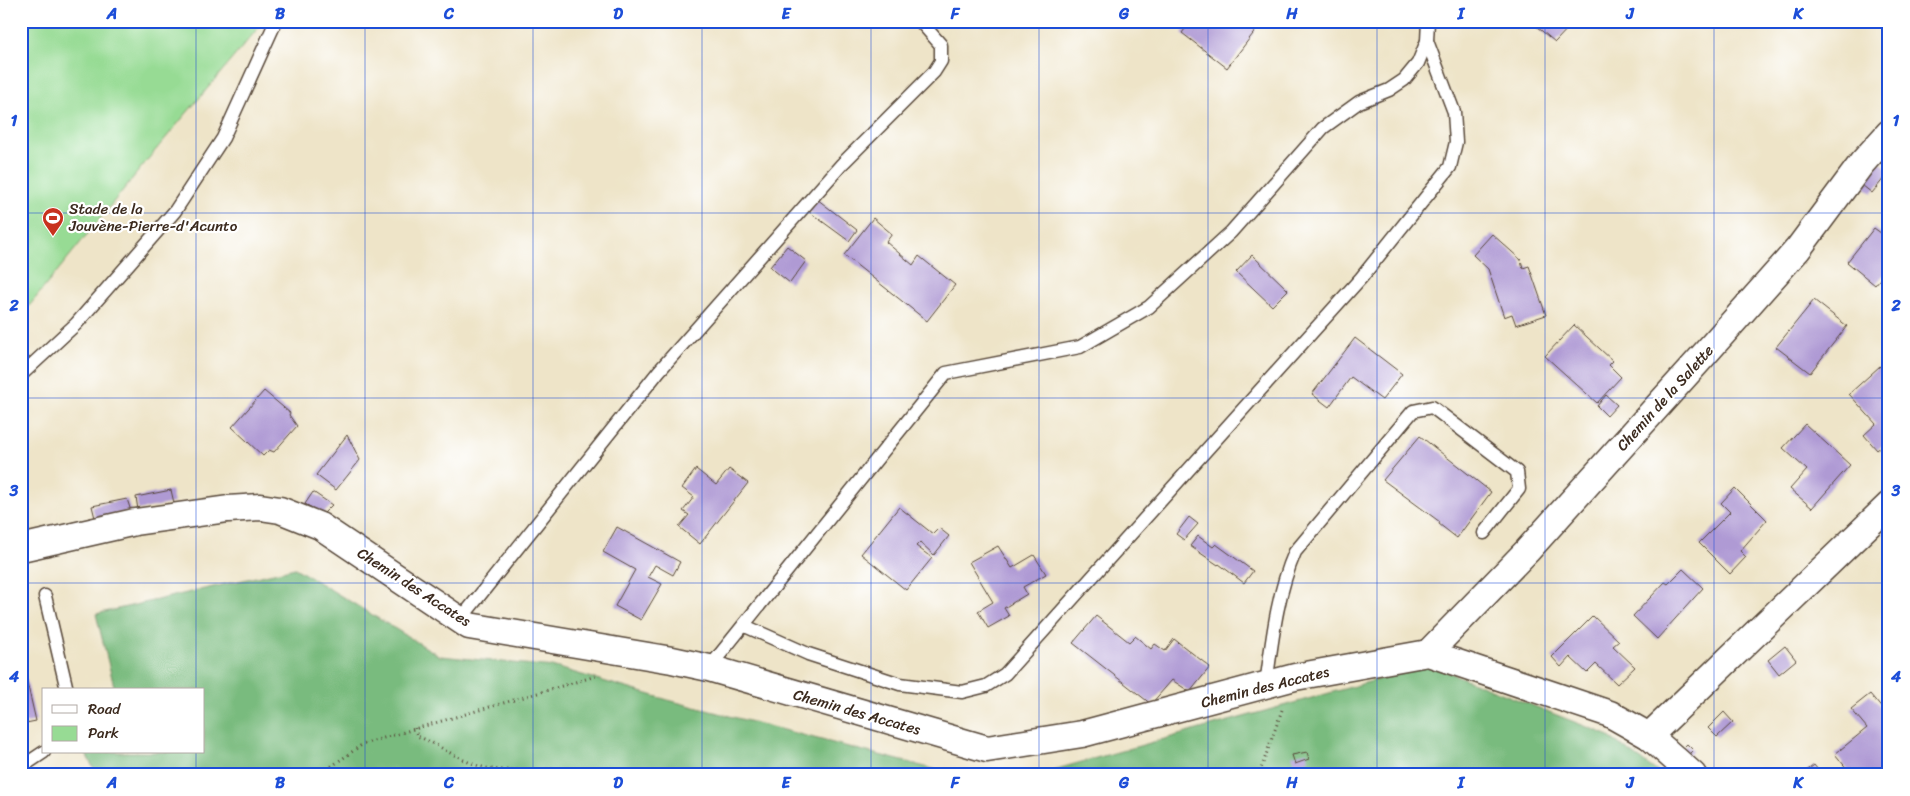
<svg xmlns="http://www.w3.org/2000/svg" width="1910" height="796" viewBox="0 0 1910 796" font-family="Sriracha,sans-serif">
<rect width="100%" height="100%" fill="#fff"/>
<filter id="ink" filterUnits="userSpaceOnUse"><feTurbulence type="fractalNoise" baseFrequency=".02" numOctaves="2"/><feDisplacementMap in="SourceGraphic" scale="10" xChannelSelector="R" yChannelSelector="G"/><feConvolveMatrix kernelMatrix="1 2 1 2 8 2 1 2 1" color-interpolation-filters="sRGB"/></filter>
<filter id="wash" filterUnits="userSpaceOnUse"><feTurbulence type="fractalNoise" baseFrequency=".0096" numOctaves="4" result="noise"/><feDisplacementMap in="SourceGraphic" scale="20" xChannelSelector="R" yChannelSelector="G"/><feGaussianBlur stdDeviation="1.12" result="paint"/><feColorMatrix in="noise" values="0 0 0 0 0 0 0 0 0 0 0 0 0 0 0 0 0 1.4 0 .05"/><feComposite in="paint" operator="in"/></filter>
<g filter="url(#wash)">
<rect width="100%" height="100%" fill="#eee4c8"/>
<path fill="#97db94" stroke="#698259" d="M21,21H264L149,158L21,316Z"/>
<g fill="#79bb7e" stroke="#5a724e">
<path d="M295,568L440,656L555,667L668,700L956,775H97L85,752H204V690H115L96,614Z"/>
<path d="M1430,665L1605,734L1662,775H1035Z"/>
</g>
<g id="blocks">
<g fill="#af9ad4">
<path d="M1191,21H1245L1256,30L1227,68L1182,33Z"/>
<path d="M1530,21H1567L1571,25L1555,42Z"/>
<path d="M1876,159L1889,169V172L1872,193L1858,182Z"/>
<path d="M817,199L857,230L849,241L808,211Z"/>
<path d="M873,218L892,234L886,242L913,265L919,256L955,285L927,321L844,255Z"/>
<path d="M1874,228L1889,239V268L1875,285L1847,262Z"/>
<path d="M1492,234L1521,260L1523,268L1529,266L1546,315L1516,325L1512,314L1504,317L1488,269L1473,255Z"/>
<path d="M787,246L806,261L790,283L770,267Z"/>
<path d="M1252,255L1288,290L1272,306L1236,272Z"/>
<path d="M1814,300L1847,326L1810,373L1776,347Z"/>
<path d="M1574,325L1613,361L1609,365L1621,377L1597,403L1545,356Z"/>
<path d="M1355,338L1402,374L1382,400L1351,377L1329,407L1312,394Z"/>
<path d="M1880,366L1889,376V440L1877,450L1864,435L1876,424L1849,394Z"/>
<path d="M264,391L290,413L289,415L297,426L274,452L269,450L263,456L232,427Z"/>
<path d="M1606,395L1617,405L1607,416L1597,406Z"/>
<path d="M1805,424L1850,465L1812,508L1790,489L1807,470L1783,448Z"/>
<path d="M347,435L360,460L336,490L316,475Z"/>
<path d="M1420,436L1491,492L1457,538L1439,524L1440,522L1383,480Z"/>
<path d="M696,469L716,485L729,469L748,483L700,544L679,527L689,515L683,511L694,497L682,488Z"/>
<path d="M1735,488L1767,520L1740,551L1746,557L1730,574L1699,543L1730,512L1721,503Z"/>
<path d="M171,490L174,503L138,510L136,497Z"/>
<path d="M313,492L332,505L323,514L305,504Z"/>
<path d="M127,499L131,511L95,518L92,506Z"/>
<path d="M899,507L933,534L939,528L949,536L934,555L920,542L916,546L932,558L906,590L861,554Z"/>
<path d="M1189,517L1198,524L1184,540L1176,534Z"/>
<path d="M617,527L680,562L673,575L655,565L648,577L662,584L641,620L615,606L635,570L603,552Z"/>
<path d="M1198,536L1213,547L1216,544L1253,571L1244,583L1219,564L1218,565L1190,546Z"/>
<path d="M998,546L1012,568L1034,555L1046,574L1023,587L1027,594L1004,608L1009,616L988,628L978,611L993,602L969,562Z"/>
<path d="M1683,569L1703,588L1657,639L1633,616L1665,582L1668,584Z"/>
<path d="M1096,616L1129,642L1135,636L1151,649L1155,644L1165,651L1174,639L1210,667L1190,692L1172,680L1151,704L1073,643Z"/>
<path d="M1593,616L1619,641L1613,646L1635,667L1617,684L1596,664L1587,673L1570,657L1561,667L1552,657Z"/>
<path d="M1785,646L1796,660L1779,674L1768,660Z"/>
<path d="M21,656L36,721L21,724Z"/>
<path d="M1870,694L1889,717V775H1852L1835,754L1867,728L1851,709Z"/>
<path d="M1724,712L1733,722L1717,737L1708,728Z"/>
<path d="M1687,744L1693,750L1687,756L1681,750Z"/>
<path d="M1307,752L1309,759L1295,764L1292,755Z"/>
<path d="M1814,765L1822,775H1801L1804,773Z"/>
</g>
</g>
</g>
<g filter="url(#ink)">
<use href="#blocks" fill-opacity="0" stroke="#564638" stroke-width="1"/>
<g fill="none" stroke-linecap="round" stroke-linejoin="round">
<g stroke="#564638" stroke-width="15">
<g id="lane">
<path d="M21,375L76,324L175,211L223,138L276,21"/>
<path d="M45,596L67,690"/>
<path d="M460,620L659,371L842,164L934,72L941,61V45L920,21"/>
<path d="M745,626L808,654L900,684L962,692L986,686L1005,674L1361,278L1450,167L1456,142L1454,112L1427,41L1428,21"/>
<path d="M709,668L946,373L1080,347L1149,307L1231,232L1323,128L1359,102L1389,90L1404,80L1418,63L1427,41"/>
<path d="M1266,685C1272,641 1277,593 1295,552L1413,411L1432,407L1517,472L1519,489L1484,533"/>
<path d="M21,772L26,764L44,752"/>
</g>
</g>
<g stroke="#564638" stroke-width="29">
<g id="street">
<path d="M21,548L135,522L228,509L260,507L280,510L320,526L469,626L672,660L709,668L987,749L1082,734L1295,677L1428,653L1610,714L1649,736L1693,775"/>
<path d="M1428,653L1527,551L1702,357L1798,249L1862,163L1889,133"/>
<path d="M1649,736L1889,505"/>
</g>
</g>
<g stroke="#564638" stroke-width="3" stroke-dasharray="1 4" stroke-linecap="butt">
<path d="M415,728L417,736C443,746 464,765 492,769C519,773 569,764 593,775"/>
<path d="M319,775L363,744L596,676"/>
<path d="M1255,775L1261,769L1282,710"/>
</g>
<use href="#lane" stroke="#fff" stroke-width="12"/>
<use href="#street" stroke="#fff" stroke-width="26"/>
</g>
</g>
<path fill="none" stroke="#1d4ed8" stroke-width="1" stroke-opacity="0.55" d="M196,21V690M365,21V775M533,21V775M702,21V775M871,21V775M1039,21V775M1208,21V775M1377,21V775M1545,21V775M1714,21V775M21,213H1889M21,398H1889M21,583H1889M196,752V775"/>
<defs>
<g id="stadium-pin" transform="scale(1.125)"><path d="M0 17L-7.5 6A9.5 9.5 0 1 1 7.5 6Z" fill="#c8321e" stroke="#fff"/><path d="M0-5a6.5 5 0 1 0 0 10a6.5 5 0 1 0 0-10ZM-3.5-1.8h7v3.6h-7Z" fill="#fff"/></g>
</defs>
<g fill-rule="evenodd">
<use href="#stadium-pin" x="53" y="218"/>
</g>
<g text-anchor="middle" stroke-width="4.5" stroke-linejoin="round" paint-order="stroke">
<g font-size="15" fill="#3b2a1e" stroke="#fff" text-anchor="start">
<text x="69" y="214">Stade de la<tspan x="69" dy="17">Jouvène-Pierre-d'Acunto</tspan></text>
</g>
<g font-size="15" fill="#3b2a1e" stroke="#fff">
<text transform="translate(1665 398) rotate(-48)" y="5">Chemin de la Salette</text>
<text transform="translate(414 587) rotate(33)" y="5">Chemin des Accates</text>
<text transform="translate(1265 687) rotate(-14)" y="5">Chemin des Accates</text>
<text transform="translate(857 712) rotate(16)" y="5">Chemin des Accates</text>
</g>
</g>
<rect width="1910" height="796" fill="none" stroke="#fff" stroke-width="55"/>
<rect x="42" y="688" width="162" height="65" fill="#ffffff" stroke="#b1aaa5"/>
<rect x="52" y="705" width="25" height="8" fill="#ffffff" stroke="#b1aaa5"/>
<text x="88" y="714" font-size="15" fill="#3b2a1e">Road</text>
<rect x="52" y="726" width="25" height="15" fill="#97db94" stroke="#b1aaa5"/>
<text x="88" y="738" font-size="15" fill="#3b2a1e">Park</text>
<rect x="28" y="28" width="1854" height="740" fill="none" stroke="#1d4ed8" stroke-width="2"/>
<g font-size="16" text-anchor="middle" font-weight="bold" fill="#1d4ed8">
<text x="112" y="19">A</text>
<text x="280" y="19">B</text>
<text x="449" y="19">C</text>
<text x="618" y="19">D</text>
<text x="786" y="19">E</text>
<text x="955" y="19">F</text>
<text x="1124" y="19">G</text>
<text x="1292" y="19">H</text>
<text x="1461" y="19">I</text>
<text x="1630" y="19">J</text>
<text x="1798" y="19">K</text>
<text x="14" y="126">1</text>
<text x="1896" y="126">1</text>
<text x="14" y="311">2</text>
<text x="1896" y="311">2</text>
<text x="14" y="496">3</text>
<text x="1896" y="496">3</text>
<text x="14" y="682">4</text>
<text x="1896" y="682">4</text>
<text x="112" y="788">A</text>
<text x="280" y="788">B</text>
<text x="449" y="788">C</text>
<text x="618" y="788">D</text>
<text x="786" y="788">E</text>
<text x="955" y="788">F</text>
<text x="1124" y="788">G</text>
<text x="1292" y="788">H</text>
<text x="1461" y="788">I</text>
<text x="1630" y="788">J</text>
<text x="1798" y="788">K</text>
</g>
</svg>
